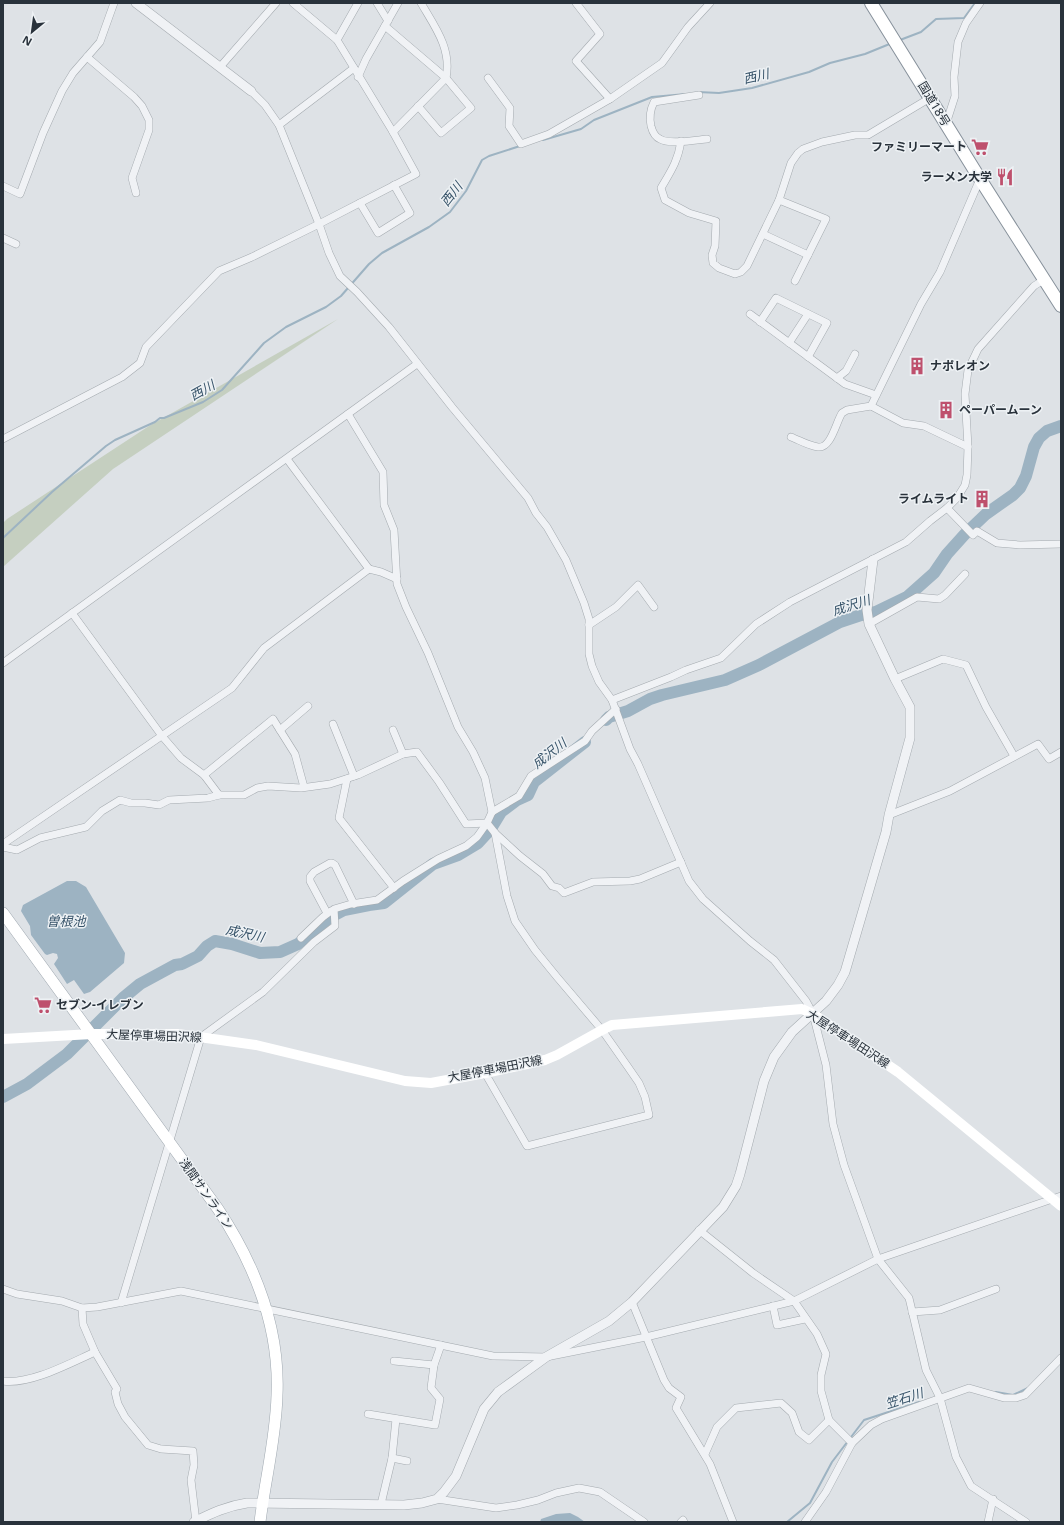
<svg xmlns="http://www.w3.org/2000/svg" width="1064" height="1525" viewBox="0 0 1064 1525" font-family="'Noto Sans','Noto Sans JP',sans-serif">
<rect width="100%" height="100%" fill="#dee2e6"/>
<path fill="#c5cfc0" d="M338,319L113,469L3,567V523L7,519L149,426Z"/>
<g fill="#9db3c2">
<path d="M67,881H76L86,887L125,953L124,963L90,992L84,994L74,980L67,984L54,964L58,958L57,954L53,953L47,955L45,954L31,935L30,926L21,911L23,905Z"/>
<path d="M570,1513L578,1517L585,1522H540L541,1519L556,1514Z"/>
</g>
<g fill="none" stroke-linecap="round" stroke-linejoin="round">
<g stroke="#9db3c2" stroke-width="2">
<path d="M900,40L921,32L936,19L964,18L975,3"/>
<path d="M698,92L719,93L752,88L809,72L830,63L865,54L892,43"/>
<path d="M543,140L581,129L594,120L652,97L686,94"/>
<path d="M3,538L52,492L106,446L115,440L155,422L160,418H164L203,402L222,390L264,343L286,327L326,307L341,296L369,264L382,253L429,227L450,212L466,191L482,160L489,156L520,146"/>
<path d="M996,1392L1013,1395L1028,1388"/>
<path d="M787,1522L810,1503L832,1462L864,1420L919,1402"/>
</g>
<g stroke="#9db3c2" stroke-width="12">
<path d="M606,720L609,717L628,711L650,699L662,695L725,680L759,665L840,622L861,615L876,612L907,597L934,573L947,554L965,534L986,514L1013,495L1020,488L1026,476L1034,447L1039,438L1047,431L1061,426"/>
<path d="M3,1097L27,1084L67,1054L123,998L140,984L175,965L182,964L198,956L207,946L215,941L232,944L260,953L280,952L298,944L329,918L344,910L369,905L384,903L433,864L458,855L478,843L490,830L501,812L517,800L528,795L534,782L585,742"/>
</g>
<g stroke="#a4aaaf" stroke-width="8">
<g id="minor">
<path d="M377,3L388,21"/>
<path d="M576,3L600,34L576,61L610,99"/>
<path d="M385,26L446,78L471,108L441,133L418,106"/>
<path d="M337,40L358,3"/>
<path d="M87,57L134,97L142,106L149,120V130L132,178L136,193"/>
<path d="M220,67L276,3"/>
<path d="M358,77L366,59L398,3"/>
<path d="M488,78L510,108L509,126L521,144L549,134L610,99L662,63L688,27L710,3"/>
<path d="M251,91L265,105L279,125L319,224L329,253L340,276L357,292L389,327L452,407L528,498L536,513L547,527L566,560L584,603L589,619V654L592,666L599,682L612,700L630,749L638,764L689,881L703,899L750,941L774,960L806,1001L813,1014L826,1065L833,1124L844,1165L878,1259L909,1298L926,1370L940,1398L956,1457L971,1486L1026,1522"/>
<path d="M699,95L654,102C650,110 649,117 651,126C652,130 655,137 660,139C669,145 696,140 707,139"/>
<path d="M946,124L955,96L954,77L958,42L966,23L980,3"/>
<path d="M279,125L354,68"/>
<path d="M393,132L446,78C452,49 435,27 421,3"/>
<path d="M681,141C678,161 671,171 661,188L665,200L689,213L716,221L715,246L712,255L713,263L719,268L735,274L741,272L747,266L779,200L791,163L798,153L803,149L822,142L855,135H868L930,98"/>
<path d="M3,186L20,194L43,133L62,91L73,73L100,42L114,3"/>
<path d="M779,200L826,219L795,281"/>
<path d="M360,203L378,233L410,213L394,185"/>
<path d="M763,234L808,255"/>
<path d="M3,238L16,244"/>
<path d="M750,314L845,384L876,395"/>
<path d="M760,322L776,298L827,323L808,357"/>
<path d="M789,343L808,314"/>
<path d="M837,378L846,371L855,354"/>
<path d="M871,406L921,304L940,272L980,179"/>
<path d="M348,414L383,472L384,505L394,530L397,584L406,607L428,653L458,727L473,752L485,778L492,812"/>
<path d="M791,437C799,440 809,446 818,447C831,449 836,422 842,413L847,410L871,406L903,423L924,426L968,447"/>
<path d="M3,439L122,377L140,363L146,347L219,271L252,257L319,224L416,174L393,132L337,40L293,3"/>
<path d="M947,508L973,535L977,531L997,543L1020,545L1061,544"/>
<path d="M369,569L381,572L397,579"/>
<path d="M72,613L162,736L181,758L204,775L219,795"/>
<path d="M869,624L917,597L939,599L945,595L965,574"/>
<path d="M589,625L616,607L638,585L654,607"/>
<path d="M3,663L417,364"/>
<path d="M895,679L943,659L966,665L986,707L1014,756"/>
<path d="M612,700L671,677L686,670L721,658L756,624L790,602L906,542L930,521L947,508L957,498L965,485L967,475L968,447L965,394L968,370L978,349L1034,286L1045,279"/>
<path d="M333,724L354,776"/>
<path d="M280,730L308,706"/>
<path d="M393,730L403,754"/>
<path d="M204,775L273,719L295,754L304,787"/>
<path d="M347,779L339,818L394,888"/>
<path d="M889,815L950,791L1038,744L1049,759L1061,752"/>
<path d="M487,823L495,833L520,856L543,874L552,886L559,888L564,893L593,882L630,881L640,879L681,862"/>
<path d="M3,844L232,688L264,648L369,569L287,459"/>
<path d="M3,847L17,850L40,838L86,827L102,811L120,800L131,803H145L159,805L169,800L208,798L219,795H244L257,788L268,786L301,788L330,784L358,775L403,754L417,752L439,782L466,824L487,823"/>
<path d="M327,913L310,881V877L314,872L330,863H332L335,865L354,904"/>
<path d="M301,938L323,917L331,911"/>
<path d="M485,1073L527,1146L649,1115L645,1097L639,1083L628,1067L602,1030L557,977L535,950L515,921L507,896L495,833"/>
<path d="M699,1230L753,1273L794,1301L817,1334L826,1354L821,1375V1391L829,1420L852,1443"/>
<path d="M3,1289L17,1294L62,1301L82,1308L97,1307L181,1291L493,1356L546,1357L646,1337L794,1301L878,1259L1061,1196"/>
<path d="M632,1302L664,1380L669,1388L681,1397L676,1408L710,1464L733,1522"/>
<path d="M121,1303L201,1037L263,992L314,942L335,926L334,909L351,904L377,900L403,881L438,859L466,846L477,837L487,823L492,812L519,796L531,776L585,741L592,731L616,709"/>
<path d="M773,1306L777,1325L805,1319"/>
<path d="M82,1308L83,1324L95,1352L117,1389L115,1392L118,1404L125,1417L148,1445L161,1449L193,1451L194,1465L191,1480L196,1522"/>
<path d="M912,1312L940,1310L996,1289"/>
<path d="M394,1361L434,1365"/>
<path d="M3,1381C30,1385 70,1363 95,1352"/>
<path d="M368,1414L435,1425L440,1399L431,1388L434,1365L441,1345"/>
<path d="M705,1454L717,1427L736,1408L781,1403L792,1413L799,1432L809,1440L829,1420"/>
<path d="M392,1458L407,1461"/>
<path d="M437,1499L496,1508L517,1505L538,1500L556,1493L579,1488L600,1492L644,1522"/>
<path d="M381,1504L392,1458L396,1419"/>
<path d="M681,1522L683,1520L684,1522"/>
<path d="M805,1522L826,1492L852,1443L871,1425L882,1419L969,1388L1004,1398H1016L1025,1395L1061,1358"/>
<path d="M988,1522L993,1499"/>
</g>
</g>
<g stroke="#a4aaaf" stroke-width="10">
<g id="tertiary">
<path d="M136,3L251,91"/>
<path d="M194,1522C212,1513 227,1506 247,1503L404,1505L422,1503L437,1499L444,1492L456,1476L484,1409L498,1392L546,1357L609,1321L632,1302L723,1207L736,1186L740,1174L764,1081L774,1057L792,1032L826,1001L838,985L845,972L886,832L889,815L910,738V707L895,679L869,624L867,610L873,560"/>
</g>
</g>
<g stroke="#9fa8b0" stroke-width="12">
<path id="primary" d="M3,913L218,1209C255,1265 280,1327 277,1395C276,1438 265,1480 260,1522"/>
</g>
<g stroke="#87919b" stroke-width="14">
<path id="trunk" d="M871,3L980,179L1061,306"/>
</g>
<use href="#minor" stroke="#f0f2f5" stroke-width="7"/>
<use href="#tertiary" stroke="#f0f2f5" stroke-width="9"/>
<path stroke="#fff" stroke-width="10" d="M3,1039L92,1034H178L256,1045L405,1081L431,1083L485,1073L545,1060L557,1055L602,1030L612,1025L802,1009L813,1014L898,1072L1061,1206"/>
<use href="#primary" stroke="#fff" stroke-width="11"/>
<use href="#trunk" stroke="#fff" stroke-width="12"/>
</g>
<defs>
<g id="supermarket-bare" transform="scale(1.38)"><path d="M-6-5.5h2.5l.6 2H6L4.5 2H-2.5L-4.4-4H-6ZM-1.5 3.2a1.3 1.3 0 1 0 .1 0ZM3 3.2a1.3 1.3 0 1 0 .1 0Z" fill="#be506d" stroke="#edf1f4" stroke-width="2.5" paint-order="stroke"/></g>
<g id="restaurant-bare" transform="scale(1.38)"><path d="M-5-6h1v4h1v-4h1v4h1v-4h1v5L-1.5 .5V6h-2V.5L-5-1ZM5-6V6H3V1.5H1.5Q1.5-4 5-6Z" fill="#be506d" stroke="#edf1f4" stroke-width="2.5" paint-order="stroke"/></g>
<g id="building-bare" transform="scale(1.38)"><path d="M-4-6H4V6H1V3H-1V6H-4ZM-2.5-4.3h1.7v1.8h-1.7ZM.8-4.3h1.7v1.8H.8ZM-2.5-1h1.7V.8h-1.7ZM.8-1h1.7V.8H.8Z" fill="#be506d" stroke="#edf1f4" stroke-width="2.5" paint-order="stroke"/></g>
</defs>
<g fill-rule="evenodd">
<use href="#supermarket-bare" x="980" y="147"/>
<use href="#restaurant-bare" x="1005" y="177"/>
<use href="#building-bare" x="917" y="366"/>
<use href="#building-bare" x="946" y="410"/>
<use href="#building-bare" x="982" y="499"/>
<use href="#supermarket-bare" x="43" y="1005"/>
</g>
<g text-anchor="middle" stroke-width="3" stroke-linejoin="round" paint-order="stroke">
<g font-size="12" fill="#29323b" stroke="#edf1f4">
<text transform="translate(934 104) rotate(59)" y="4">国道18号</text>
<text transform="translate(154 1036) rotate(2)" y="4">大屋停車場田沢線</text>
<text transform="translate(848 1039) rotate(33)" y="4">大屋停車場田沢線</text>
<text transform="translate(495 1069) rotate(-11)" y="4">大屋停車場田沢線</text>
<text transform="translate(206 1194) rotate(55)" y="4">浅間サンライン</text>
</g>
<g font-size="12" font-weight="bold" fill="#29323b" stroke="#edf1f4" text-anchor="end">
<text x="967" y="151">ファミリーマート</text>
<text x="992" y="181">ラーメン大学</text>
<text x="930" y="370" text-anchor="start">ナポレオン</text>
<text x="959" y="414" text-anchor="start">ペーパームーン</text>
<text x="969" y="503">ライムライト</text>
<text x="56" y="1009" text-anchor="start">セブン-イレブン</text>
</g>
<g font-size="13" font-style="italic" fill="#38546a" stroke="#edf1f4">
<text transform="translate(756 76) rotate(-13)" y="5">西川</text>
<text transform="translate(451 194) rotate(-52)" y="5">西川</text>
<text transform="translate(202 390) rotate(-29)" y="5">西川</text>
<text transform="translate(851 605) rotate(-18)" y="5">成沢川</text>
<text transform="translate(549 753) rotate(-38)" y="5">成沢川</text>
<text x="66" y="926">曽根池</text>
<text transform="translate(245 933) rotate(12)" y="5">成沢川</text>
<text transform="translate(904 1398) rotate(-18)" y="5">笠石川</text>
</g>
</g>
<rect width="1064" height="1525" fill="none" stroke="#29323b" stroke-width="8"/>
<g transform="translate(32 32) rotate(209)" stroke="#edf1f4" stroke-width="3" paint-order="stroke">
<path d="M0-3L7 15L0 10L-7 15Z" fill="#29323b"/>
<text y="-6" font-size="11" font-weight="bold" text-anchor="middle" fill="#29323b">N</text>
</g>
</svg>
